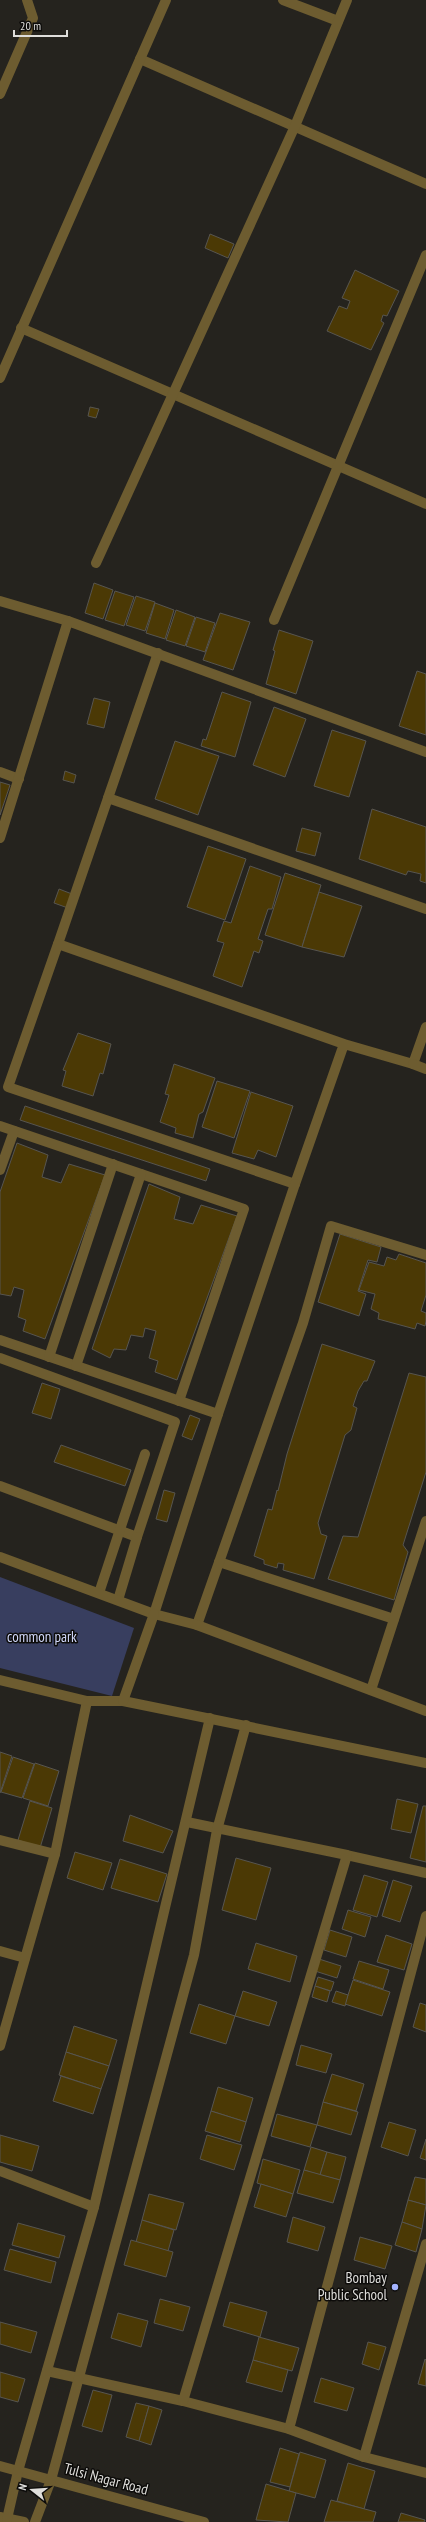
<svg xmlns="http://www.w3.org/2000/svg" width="426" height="2522" viewBox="0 0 426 2522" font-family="'PT Sans Narrow',sans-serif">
<rect width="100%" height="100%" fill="#25231e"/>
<path fill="#383e5f" d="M0,1577L134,1628L112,1696L0,1668Z"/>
<g fill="#4b3905" stroke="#575550">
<path d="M210,234L234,244L228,258L205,248Z"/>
<path d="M355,270L399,291L387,316L383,315L381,321L384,323L371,350L327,331L339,306L347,309L350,301L342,298Z"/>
<path d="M90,407L99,409L96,418L88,416Z"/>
<path d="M94,583L113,590L103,619L85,613Z"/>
<path d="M115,591L134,597L124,626L105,620Z"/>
<path d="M136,596L155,602L145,631L126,625Z"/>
<path d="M155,603L174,610L165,639L146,633Z"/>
<path d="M176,610L195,617L185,646L166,640Z"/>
<path d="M220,613L250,622L233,670L203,660Z"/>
<path d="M196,617L215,623L205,652L186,646Z"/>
<path d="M279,630L313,641L296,694L266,684L275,651L273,650Z"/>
<path d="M417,671L426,674V735L399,726Z"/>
<path d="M222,692L251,702L235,757L201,746L203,739L206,740Z"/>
<path d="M94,698L110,702L104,728L87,724Z"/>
<path d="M274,707L306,719L285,777L253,765Z"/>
<path d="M332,730L366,741L349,797L314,786Z"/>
<path d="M175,741L219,756L198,815L155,799Z"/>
<path d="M65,771L76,775L74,783L63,780Z"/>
<path d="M0,782L10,785L0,815Z"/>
<path d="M372,809L426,827V883L420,881L421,874L408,871L406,875L359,859Z"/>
<path d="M302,828L321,833L315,856L296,851Z"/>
<path d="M208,846L246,859L225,920L187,907Z"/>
<path d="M250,866L281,877L272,909H268L258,939L263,941L259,953L254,951L242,987L213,976L224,943L217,941L224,921L231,923Z"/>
<path d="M285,873L321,885L302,947L265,935Z"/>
<path d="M59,889L72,894L68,908L54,903Z"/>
<path d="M319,892L362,906L344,957L302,947Z"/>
<path d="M78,1033L111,1044L103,1074L100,1073L93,1096L62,1086L66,1071L63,1070Z"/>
<path d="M174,1064L215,1078L203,1112L199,1114L193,1138L175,1133L176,1128L160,1122L169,1095L165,1094Z"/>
<path d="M217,1081L250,1091L234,1138L202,1127Z"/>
<path d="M251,1092L293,1106L276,1157L258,1150L254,1159L232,1153Z"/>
<path d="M25,1106L210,1169L206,1181L20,1120Z"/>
<path d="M17,1143L48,1155L42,1177L61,1183L69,1164L105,1175L45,1339L23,1331L26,1320L18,1317L24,1290L14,1287L11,1296L0,1294V1192Z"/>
<path d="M149,1184L180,1197L174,1219L193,1224L201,1205L237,1216L177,1380L155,1372L158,1361L149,1358L156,1331L145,1328L143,1337L131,1335L126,1350L114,1349L110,1358L92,1349Z"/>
<path d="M340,1234L381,1247L377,1262L368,1260L358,1291L366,1294L359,1316L318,1302Z"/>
<path d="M399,1254L426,1263V1295L421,1311L426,1313V1321L425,1326L417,1323L415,1329L378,1319L379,1313L371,1309L375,1294L359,1290L369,1262L384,1266L387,1257L396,1260Z"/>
<path d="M322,1344L375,1361L367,1381H364L358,1391L353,1406L357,1408L351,1430L345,1435L318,1523L321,1534L327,1536L314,1579L283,1570L284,1564L278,1563L277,1568L264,1564V1560L254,1556L268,1509L272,1510L277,1490L278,1491L287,1454Z"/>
<path d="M409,1373L426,1377V1472L403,1545L408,1552L394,1600L328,1579L343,1536L358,1537Z"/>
<path d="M42,1383L60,1389L51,1419L32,1413Z"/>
<path d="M190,1415L200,1419L192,1440L182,1436Z"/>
<path d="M61,1445L131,1470L125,1486L54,1462Z"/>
<path d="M164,1490L175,1493L167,1522L156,1519Z"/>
<path d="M0,1752L12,1756L0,1793Z"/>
<path d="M13,1757L34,1764L22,1798L1,1792Z"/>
<path d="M35,1763L59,1771L48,1806L23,1798Z"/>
<path d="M397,1799L418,1804L411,1833L391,1829Z"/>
<path d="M30,1801L52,1808L40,1848L18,1840Z"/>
<path d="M423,1806H426V1862L410,1858Z"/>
<path d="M130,1815L173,1831L163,1853L123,1841Z"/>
<path d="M75,1852L112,1863L103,1890L67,1878Z"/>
<path d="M236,1858L271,1868L256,1920L222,1910Z"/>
<path d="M120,1859L167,1874L158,1902L111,1888Z"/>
<path d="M364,1875L388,1882L377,1917L353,1910Z"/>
<path d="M393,1880L412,1886L400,1922L382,1916Z"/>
<path d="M348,1910L371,1917L365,1937L342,1929Z"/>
<path d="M330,1930L352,1937L346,1957L324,1950Z"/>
<path d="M386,1935L412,1944L404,1970L377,1962Z"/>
<path d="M256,1943L297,1956L290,1982L248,1969Z"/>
<path d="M319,1959L341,1966L337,1978L315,1971Z"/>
<path d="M359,1961L389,1970L383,1989L353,1979Z"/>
<path d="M318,1977L334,1982L331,1991L315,1986Z"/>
<path d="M353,1980L390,1992L382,2016L345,2004Z"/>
<path d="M315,1986L330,1991L327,2002L312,1997Z"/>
<path d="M243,1991L277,2002L269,2026L235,2016Z"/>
<path d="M336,1991L348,1995L345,2006L332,2002Z"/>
<path d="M420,2003L426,2005V2032L413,2027Z"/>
<path d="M199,2004L235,2016L226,2044L190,2033Z"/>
<path d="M74,2026L117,2040L109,2066L66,2052Z"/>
<path d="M301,2045L332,2054L326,2073L296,2065Z"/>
<path d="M66,2052L109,2066L101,2089L59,2075Z"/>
<path d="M332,2074L364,2084L356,2111L323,2102Z"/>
<path d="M61,2076L101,2089L93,2114L53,2101Z"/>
<path d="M218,2087L253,2098L246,2122L211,2111Z"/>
<path d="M323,2102L358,2112L351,2135L317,2125Z"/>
<path d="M211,2111L246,2122L240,2142L205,2131Z"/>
<path d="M277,2114L317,2125L310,2147L271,2136Z"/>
<path d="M389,2122L416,2130L408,2156L381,2147Z"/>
<path d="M0,2135L39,2146L32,2171L0,2162Z"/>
<path d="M207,2135L242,2145L234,2170L200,2159Z"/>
<path d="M426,2139V2160L420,2158Z"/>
<path d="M311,2147L327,2152L320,2175L304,2170Z"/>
<path d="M327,2152L346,2157L340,2180L320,2175Z"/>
<path d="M263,2159L300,2170L293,2194L257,2183Z"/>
<path d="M304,2170L340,2180L333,2203L297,2193Z"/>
<path d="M415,2177L426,2179V2205L408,2200Z"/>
<path d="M261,2184L293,2194L286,2217L254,2207Z"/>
<path d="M149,2194L184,2203L176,2230L142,2220Z"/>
<path d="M408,2200L426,2205L422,2229L402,2222Z"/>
<path d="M293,2217L325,2227L318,2251L287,2242Z"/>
<path d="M142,2220L174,2230L168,2251L136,2242Z"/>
<path d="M402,2222L422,2229L416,2252L395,2245Z"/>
<path d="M18,2223L65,2236L59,2258L12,2245Z"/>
<path d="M360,2237L392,2246L385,2269L354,2260Z"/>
<path d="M131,2240L173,2252L166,2277L124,2265Z"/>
<path d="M10,2249L56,2262L51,2283L4,2270Z"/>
<path d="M160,2299L190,2307L183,2331L154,2323Z"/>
<path d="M230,2302L267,2312L260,2337L223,2326Z"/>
<path d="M118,2313L148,2321L141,2347L111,2338Z"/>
<path d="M0,2322L37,2332L31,2353L0,2344Z"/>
<path d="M259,2337L299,2348L292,2371L253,2360Z"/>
<path d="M368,2342L386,2347L379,2370L362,2364Z"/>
<path d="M425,2359L426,2360V2386L418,2384Z"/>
<path d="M253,2360L288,2370L282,2392L246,2382Z"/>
<path d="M0,2372L25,2379L18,2402L0,2397Z"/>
<path d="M321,2378L354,2388L347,2411L314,2402Z"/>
<path d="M93,2390L112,2395L102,2432L82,2426Z"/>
<path d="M136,2403L149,2406L139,2441L126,2437Z"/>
<path d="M149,2406L162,2410L151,2445L139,2441Z"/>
<path d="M280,2448L299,2454L290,2487L270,2482Z"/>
<path d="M300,2452L326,2460L315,2498L289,2491Z"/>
<path d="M348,2463L375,2471L364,2509L337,2501Z"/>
<path d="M266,2484L296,2493L288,2522L256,2520Z"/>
<path d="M331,2500L376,2512L373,2522H324Z"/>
<path d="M401,2513L425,2520L424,2522H398Z"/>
</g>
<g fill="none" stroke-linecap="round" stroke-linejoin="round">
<g stroke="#6d5c30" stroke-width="10">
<path d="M0,1358L175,1422L137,1537L0,1486"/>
<path d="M219,1562L394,1619"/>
<path d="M99,1593L145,1454"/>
<path d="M118,1600L137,1537"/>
<path d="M197,1625L303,1323L331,1226L426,1255"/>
<path d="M371,1690L426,1521"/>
</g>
<g stroke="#6d5c30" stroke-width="10">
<path d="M283,0L338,21"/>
<path d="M140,59L426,184"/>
<path d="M0,94L33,18L27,0"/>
<path d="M21,328L426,504"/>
<path d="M0,378L166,0"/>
<path d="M96,563L295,126L347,0"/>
<path d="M0,601L68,621"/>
<path d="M274,620L426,255"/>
<path d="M0,772L19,779"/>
<path d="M108,798L158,653"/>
<path d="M0,838L68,621L426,752"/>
<path d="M58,944L108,798L426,909"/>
<path d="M344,1044L295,1184L8,1087L58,944L344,1044L413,1064L426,1027"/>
<path d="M413,1064L426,1069"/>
<path d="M0,1126L244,1209L179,1401"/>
<path d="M0,1170L14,1131"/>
<path d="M0,1340L218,1414"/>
<path d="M49,1357L113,1164"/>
<path d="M76,1366L141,1174"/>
<path d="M154,1614L218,1414L295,1184"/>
<path d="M0,1840L55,1854"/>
<path d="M347,1855L426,1873"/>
<path d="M0,1951L25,1958"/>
<path d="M0,2046L55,1854L87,1701"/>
<path d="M0,2171L94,2207"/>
<path d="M47,2371L183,2401L289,2429L364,2457L426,2473"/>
<path d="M183,2401L347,1855L187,1822"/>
<path d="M289,2429L426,1916"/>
<path d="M364,2457L426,2244"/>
<path d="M0,2466L204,2522"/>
<path d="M0,2517L24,2522"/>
<path d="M7,2519L18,2471L94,2207L210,1718"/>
<path d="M35,2522L51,2480L194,1955L217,1830L246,1725"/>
</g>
<g stroke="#6d5c30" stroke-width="10">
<path d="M0,1557L154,1614L197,1625L426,1711"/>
<path d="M0,1680L87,1701H123L426,1763"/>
<path d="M123,1701L154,1614"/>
</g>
</g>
<circle fill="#a3b2fd" stroke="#0d0c0a" stroke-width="1.5" cx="395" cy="2287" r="4"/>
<g text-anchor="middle" stroke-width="3" stroke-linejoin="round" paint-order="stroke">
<g font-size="15" fill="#d0d7f9" stroke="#0d0c0a">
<text x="42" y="1642">common park</text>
</g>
<g font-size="15" fill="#dfdedb" stroke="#0d0c0a" text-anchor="end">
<text x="387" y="2283">Bombay<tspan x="387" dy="17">Public School</tspan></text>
</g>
<g font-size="15" fill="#dfdedb" stroke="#0d0c0a">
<text transform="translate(106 2479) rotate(15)" y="5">Tulsi Nagar Road</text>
</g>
</g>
<g transform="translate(32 2490) rotate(287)" stroke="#0d0c0a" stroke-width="3" paint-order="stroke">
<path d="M0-3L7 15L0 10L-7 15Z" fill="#dfdedb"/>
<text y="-6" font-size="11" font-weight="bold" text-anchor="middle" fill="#dfdedb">N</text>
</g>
<path d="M14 30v6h53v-6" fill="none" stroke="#dfdedb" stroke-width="2"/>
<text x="20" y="30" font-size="12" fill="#dfdedb" stroke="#0d0c0a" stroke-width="3" paint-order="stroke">20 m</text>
</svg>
